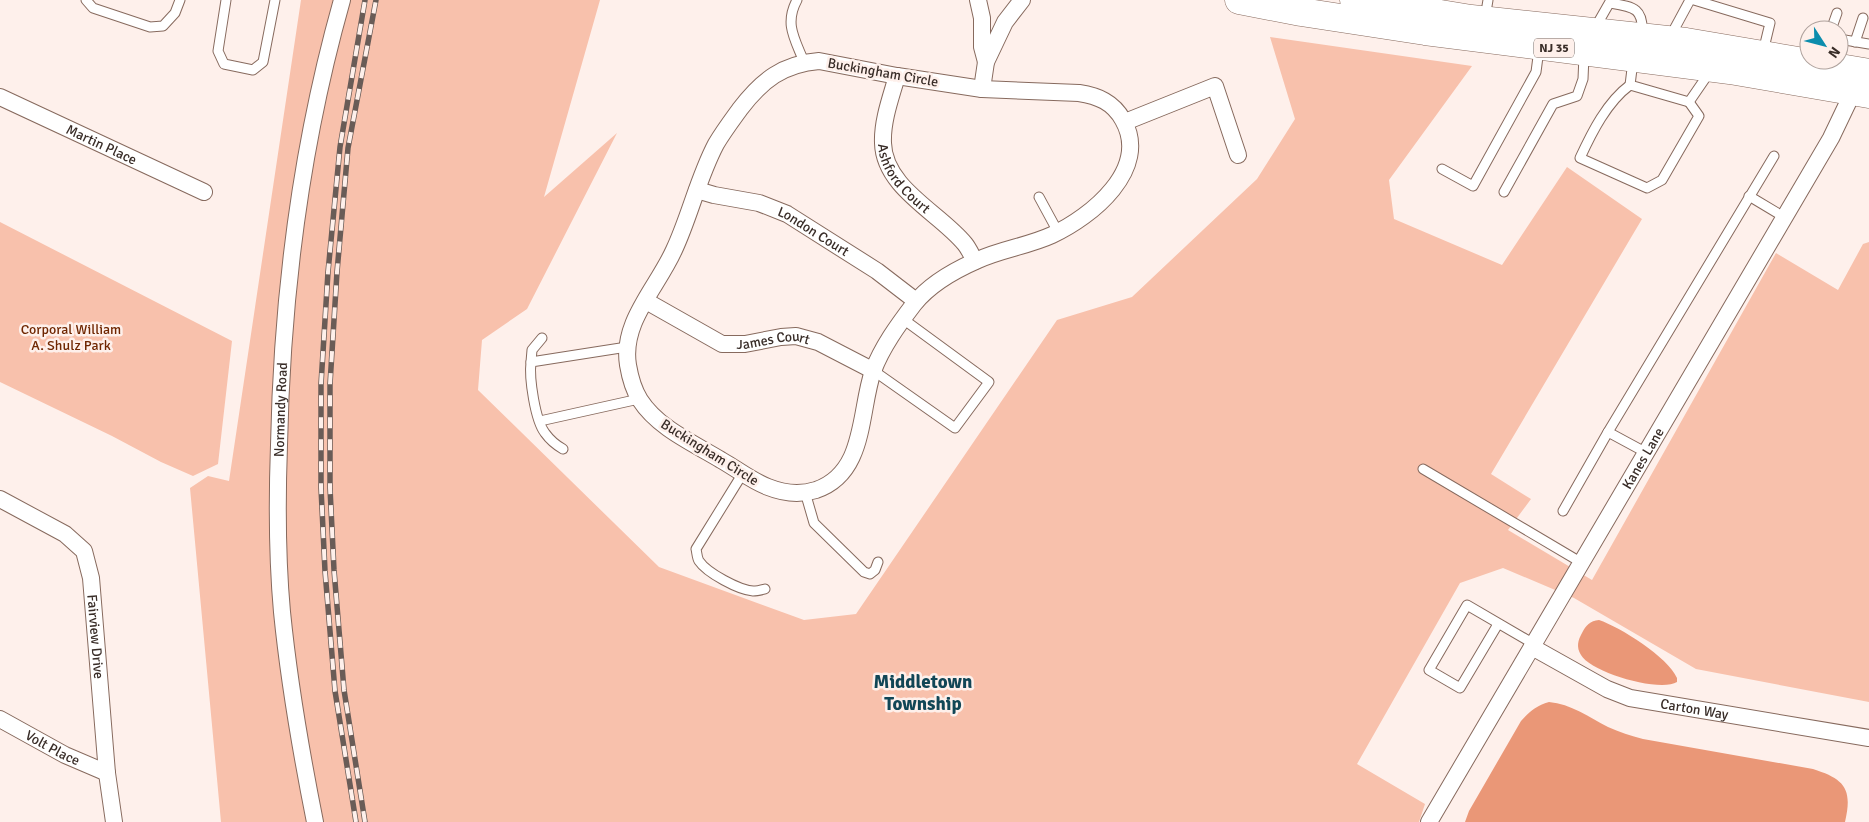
<svg xmlns="http://www.w3.org/2000/svg" width="1869" height="822" viewBox="0 0 1869 822" font-family="Signika,sans-serif">
<rect width="100%" height="100%" fill="#fef0eb"/>
<g fill="#f8c1ac">
<path d="M301,0H600L544,197L617,133L527,309L482,340L478,390L659,567L804,620L856,614L1057,320L1132,297L1257,179L1295,119L1270,37L1472,66L1389,180L1394,219L1502,265L1567,167L1642,219L1491,474L1531,499L1508,530L1592,580L1776,253L1838,290L1863,244L1869,242V702L1696,669L1574,598L1503,568L1460,583L1357,764L1425,804L1419,822H221L190,488L208,476L229,481Z"/>
<path d="M0,222L232,341L218,464L193,476L161,462L112,436L0,382Z"/>
</g>
<g fill="#ea9777">
<path d="M1599,620C1620,627 1668,657 1677,678V682C1660,693 1590,672 1581,655C1576,647 1578,640 1582,633C1586,625 1590,621 1599,620Z"/>
<path d="M1549,702C1571,704 1589,717 1608,727C1619,732 1631,736 1643,739L1813,769C1844,779 1853,788 1845,822H1465L1469,811L1521,721C1530,711 1536,706 1549,702Z"/>
</g>
<g fill="none" stroke-linecap="round" stroke-linejoin="round">
<g stroke="#876a5e" stroke-width="11">
<g id="service">
<path d="M86,0L93,8L150,27L163,26L175,13L180,0"/>
<path d="M226,0L218,51L224,64L253,70L263,62L275,0"/>
<path d="M797,0C784,24 795,39 804,62"/>
<path d="M1694,0L1770,23L1763,52"/>
<path d="M1610,3C1634,7 1644,8 1642,35"/>
<path d="M1485,18L1488,0"/>
<path d="M1595,28L1611,0"/>
<path d="M1831,30L1837,13"/>
<path d="M1670,37L1690,0"/>
<path d="M1839,39L1869,44"/>
<path d="M1855,42L1863,18"/>
<path d="M1633,61L1630,85L1689,102L1711,70"/>
<path d="M1630,85C1607,102 1592,132 1580,158L1647,188L1662,180L1699,116L1689,102"/>
<path d="M1442,169L1473,186L1536,72L1539,49"/>
<path d="M1504,192L1553,104L1577,96L1583,79L1584,55"/>
<path d="M1749,196L1784,217"/>
<path d="M1039,197L1058,232"/>
<path d="M531,362L532,350L542,338"/>
<path d="M874,371L955,428L989,382L903,319"/>
<path d="M540,421L639,399"/>
<path d="M1608,432L1645,452"/>
<path d="M563,449C556,445 550,440 545,433C535,420 529,378 531,362L627,347"/>
<path d="M1423,469L1582,563"/>
<path d="M743,473L696,549C697,553 697,558 699,561C707,573 739,590 753,591C757,591 761,590 765,589"/>
<path d="M805,492L814,523L864,572L870,574L875,570L878,562"/>
<path d="M1563,511L1608,432L1774,156"/>
<path d="M1498,624L1460,688L1429,670L1467,605L1534,644"/>
</g>
</g>
<g stroke="#876a5e" stroke-width="18">
<g id="minor">
<path d="M978,0L982,18V47L986,62"/>
<path d="M819,61L897,76L982,89L1079,93C1098,96 1113,102 1123,120C1151,169 1091,217 1052,235C1028,246 1002,249 978,260C955,270 929,285 914,304C898,325 882,347 873,371C859,412 866,473 816,490C800,495 783,493 768,487C752,481 737,469 721,460C693,443 658,428 640,400C633,389 630,377 628,365C621,322 657,288 674,250C690,216 698,178 716,144C723,132 732,120 740,109C762,80 783,64 819,61Z"/>
<path id="s1" d="M897,76C891,97 882,121 883,143C884,188 940,213 965,244C969,249 972,256 975,261"/>
<path d="M982,89L986,62L1005,22L1022,0"/>
<path id="s2" d="M0,97L204,192"/>
<path d="M1125,122L1215,86L1238,155"/>
<path id="s3" d="M697,190L714,195L759,203L787,214L877,271L916,301"/>
<path id="s4" d="M646,301L722,344H745L781,337L796,336L818,342L874,371"/>
<path id="s5" d="M0,499L65,534L84,551L91,578L107,773L114,822"/>
<path id="s6" d="M1532,647L1607,689L1630,698L1869,738"/>
<path id="s7" d="M0,719L65,755L107,773"/>
<path id="s8" d="M315,822C301,752 289,682 282,612C277,557 277,500 279,445C282,295 301,145 342,0"/>
<path id="s9" d="M1429,822L1831,138L1853,92"/>
</g>
</g>
<g stroke="#876a5e" stroke-width="29">
<g id="trunk">
<path d="M1239,0L1301,12L1425,31L1730,70L1869,94"/>
<path d="M1354,0L1471,19L1686,42L1869,73"/>
</g>
</g>
<use href="#service" stroke="#fff" stroke-width="9"/>
<use href="#minor" stroke="#fff" stroke-width="16"/>
<use href="#trunk" stroke="#fff" stroke-width="28"/>
<g stroke="#695c57" stroke-width="5.5">
<g id="rail">
<path d="M356,822L335,691L325,571L321,488V384L328,272L340,147L365,0"/>
<path d="M365,822L344,690L334,570L330,488V384L337,272L348,148L376,0"/>
</g>
</g>
<use href="#rail" stroke="#fef0eb" stroke-width="4" stroke-dasharray="11" stroke-linecap="butt"/>
</g>
<g text-anchor="middle" stroke-width="5" stroke-linejoin="round" paint-order="stroke">
<rect fill="#fef0eb" stroke="#746862" stroke-width="1" x="1534" y="38.5" width="40" height="19" rx="4"/>
<g font-size="12" font-weight="bold" fill="#392d28">
<text x="1554" y="52">NJ 35</text>
</g>
<g font-size="14" fill="#392d28" stroke="#fef0eb">
<text transform="translate(883 72) rotate(10)" y="5">Buckingham Circle</text>
<text dy="5" stroke="none"><textPath href="#s2" startOffset="112">Martin Place</textPath></text>
<text dy="5" stroke="none"><textPath href="#s1" startOffset="111">Ashford Court</textPath></text>
<text dy="5" stroke="none"><textPath href="#s3" startOffset="125">London Court</textPath></text>
<text dy="5" stroke="none"><textPath href="#s4" startOffset="139">James Court</textPath></text>
<text dy="5" stroke="none"><textPath href="#s8" startOffset="415">Normandy Road</textPath></text>
<text transform="translate(710 452) rotate(32)" y="5">Buckingham Circle</text>
<text dy="5" stroke="none"><textPath href="#s9" startOffset="422">Kanes Lane</textPath></text>
<text dy="5" stroke="none"><textPath href="#s5" startOffset="186">Fairview Drive</textPath></text>
<text dy="5" stroke="none"><textPath href="#s6" startOffset="176">Carton Way</textPath></text>
<text dy="5" stroke="none"><textPath href="#s7" startOffset="60">Volt Place</textPath></text>
</g>
<g font-size="14" fill="#6f2601" stroke="#fef0eb">
<text x="71" y="334">Corporal William<tspan x="71" dy="16">A. Shulz Park</tspan></text>
</g>
<g font-size="19" font-weight="bold" fill="#114656" stroke="#fef0eb">
<text x="923" y="688">Middletown<tspan x="923" dy="22">Township</tspan></text>
</g>
</g>
<g transform="translate(1824 45) rotate(126)"><circle r="24" fill="#fef0eb" stroke="#afa29d"/>
<path d="M0-4L9 19L0 12L-9 19Z" fill="#0c8dad"/>
<text y="-8" font-size="14" font-weight="bold" text-anchor="middle" fill="#392d28">N</text>
</g>
</svg>
